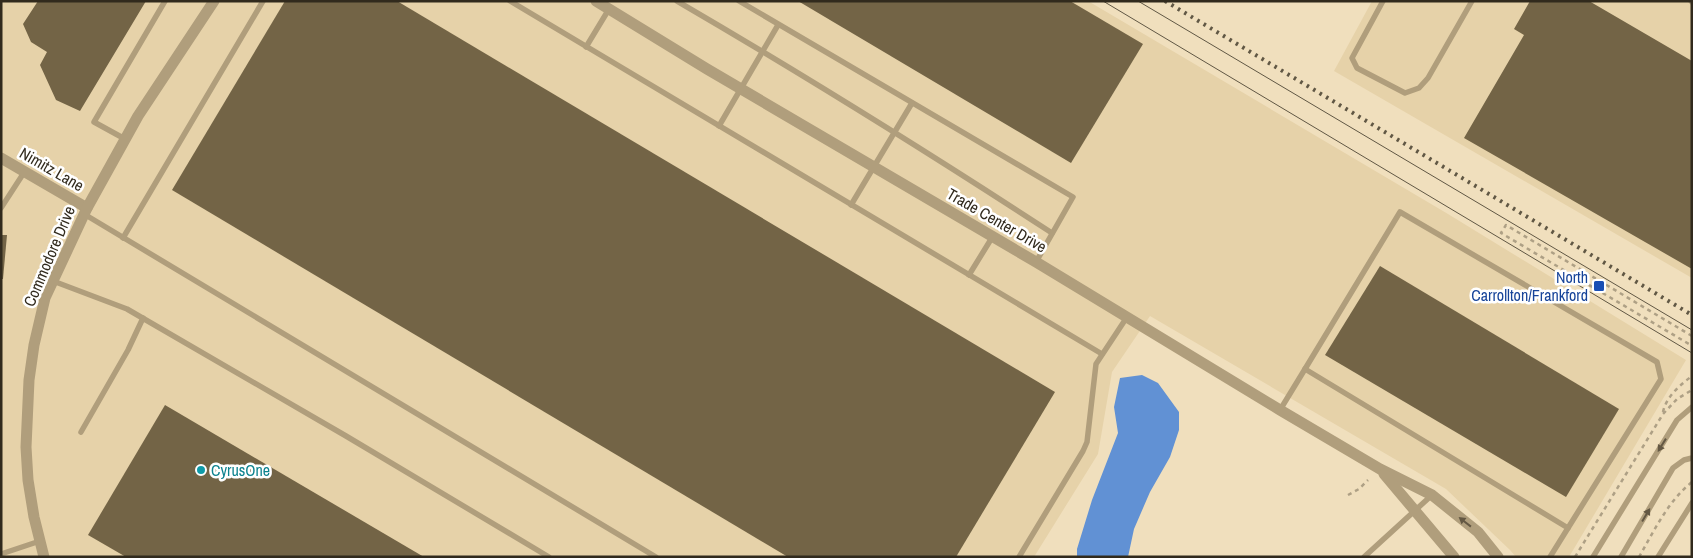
<svg xmlns="http://www.w3.org/2000/svg" width="1693" height="558" viewBox="0 0 1693 558" font-family="'Archivo Narrow',sans-serif">
<rect width="100%" height="100%" fill="#f0dfbd"/>
<g fill="#e6d2a9">
<path d="M1,1H1088L1448,214L1686,360L1569,557H1516L1510,550L1446,489L1150,316L1112,372L1098,454L1034,557H1Z"/>
<path d="M1372,1H1692V278L1334,71Z"/>
</g>
<path fill="#6191d4" d="M1142,375L1158,383L1179,412V430L1170,457L1150,492L1134,529L1128,557H1077V549L1092,500L1118,433L1114,407L1120,378Z"/>
<g fill="#736446">
<path d="M38,1H146L80,111L56,100L40,65L47,52L31,42L23,24Z"/>
<path d="M285,1H397L1055,392L956,557H788L172,190Z"/>
<path d="M798,1H1070L1143,44L1071,163Z"/>
<path d="M1530,1H1589L1692,61V269L1464,138L1524,35L1514,29Z"/>
<path d="M1,235H7L3,279H1Z"/>
<path d="M1380,266L1619,409L1566,497L1325,355Z"/>
<path d="M165,405L424,557H126L88,535Z"/>
</g>
<g fill="none" stroke-linecap="round" stroke-linejoin="round">
<g stroke="#aea085" stroke-width="2.5" stroke-dasharray="4 4" stroke-linecap="butt">
<path d="M1692,336L1506,225L1501,233L1689,344L1692,343"/>
<path d="M1663,412C1666,397 1680,385 1692,376"/>
<path d="M1348,495L1359,489L1368,480"/>
<path d="M1575,557L1663,414L1677,399L1692,390"/>
<path d="M1639,557C1654,531 1668,501 1692,482"/>
</g>
<g stroke="#b09e7c" stroke-width="5.5">
<path d="M510,1L1102,354"/>
<path d="M677,1C804,75 929,153 1052,233"/>
<path d="M739,1L1073,197L1036,262"/>
<path d="M1383,1L1352,58L1357,68L1405,93L1419,88L1428,78L1472,1"/>
<path d="M1691,1L1692,2"/>
<path d="M586,47L609,9"/>
<path d="M719,126L778,25"/>
<path d="M125,139L94,122L165,1"/>
<path d="M851,205L912,103"/>
<path d="M1,208L25,171"/>
<path d="M84,214L656,557"/>
<path d="M123,238L263,1"/>
<path d="M969,275L993,236"/>
<path d="M53,281L127,309L346,436L549,557"/>
<path d="M1305,369L1400,212L1657,362L1661,379L1568,528"/>
<path d="M1280,410L1305,369L1568,528L1550,557"/>
<path d="M81,432L128,350L143,318"/>
<path d="M1,554L40,541"/>
<path d="M1019,557L1083,451L1087,442L1096,364L1127,317"/>
<path d="M1364,557L1432,495"/>
<path d="M1593,557L1677,420L1692,407"/>
<path d="M1621,557L1673,468L1684,460L1692,458"/>
<path d="M1658,557L1692,503"/>
</g>
<g stroke="#b09e7c" stroke-width="11">
<path d="M596,1L707,69L1036,262L1280,410L1380,469L1432,495L1478,532L1498,557"/>
<path d="M1,158L87,208"/>
<path d="M1384,474L1454,557"/>
<path d="M44,557L34,517L28,480L26,447L29,380L34,345L45,298L87,208L138,116L214,1"/>
</g>
<g stroke="#605744" stroke-width="1">
<path d="M1103,1L1692,353"/>
<path d="M1138,1L1692,330"/>
</g>
<path stroke="#605744" stroke-width="4" stroke-dasharray="2.5 5" stroke-linecap="butt" d="M1165,1L1692,315"/>
</g>
<defs><path id="oneway-solid" d="M-6-.8H1V-3.2L6.5 0L1 3.2V.8H-6Z" transform="scale(1.25)"/></defs>
<g fill="#645843">
<use href="#oneway-solid" transform="translate(1662 445) rotate(122)"/>
<use href="#oneway-solid" transform="translate(1646 515) rotate(-59)"/>
<use href="#oneway-solid" transform="translate(1465 522) rotate(-142)"/>
</g>
<rect fill="#1a4fb4" stroke="#fff" stroke-width="2" x="1593" y="280" width="12" height="12" rx="2.5"/>
<circle fill="#0f9aa8" stroke="#fff" stroke-width="2" cx="201" cy="470" r="5"/>
<g text-anchor="middle" stroke-width="5" stroke-linejoin="round" paint-order="stroke">
<g font-size="16" fill="#312a1d" stroke="#fff">
<text transform="translate(52 169) rotate(30)" y="6">Nimitz Lane</text>
<text transform="translate(997 220) rotate(30)" y="6">Trade Center Drive</text>
<text transform="translate(49 256) rotate(-67)" y="6">Commodore Drive</text>
</g>
<g font-size="16" fill="#164399" stroke="#fff" text-anchor="end">
<text x="1588" y="283">North<tspan x="1588" dy="18">Carrollton/Frankford</tspan></text>
</g>
<g font-size="16" fill="#0d838f" stroke="#fff" text-anchor="start">
<text x="211" y="476">CyrusOne</text>
</g>
</g>
<rect width="1693" height="558" fill="none" stroke="#312a1d" stroke-width="5"/>
</svg>
